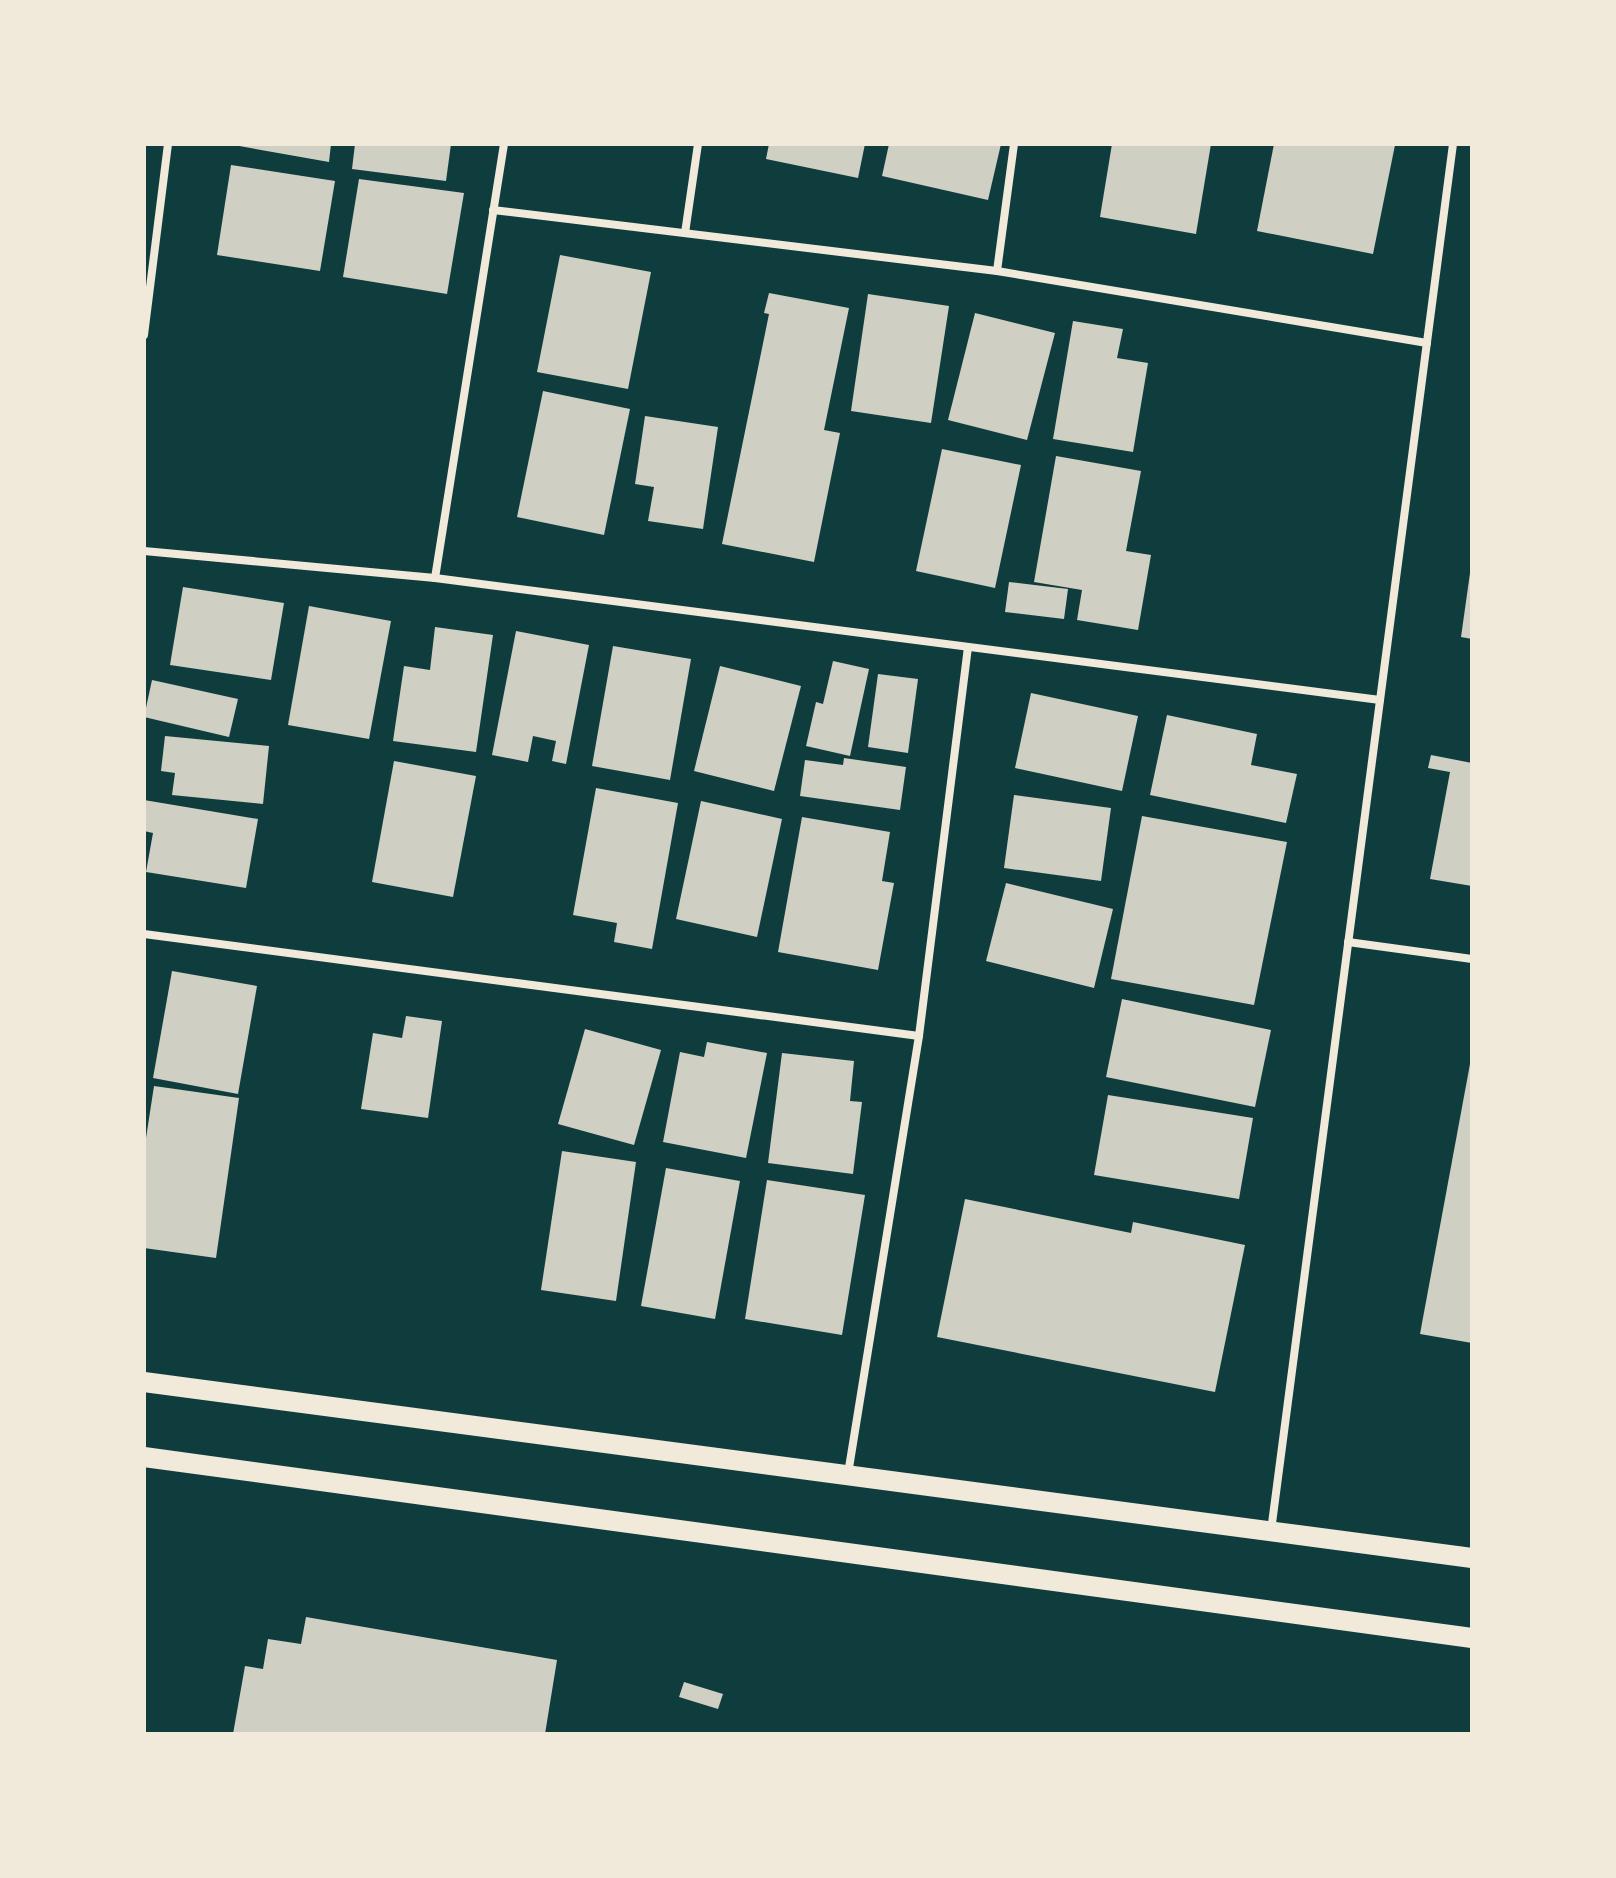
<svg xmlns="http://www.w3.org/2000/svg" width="1616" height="1878" viewBox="0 0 1616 1878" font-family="Rubik,sans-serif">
<rect width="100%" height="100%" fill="#0f3d3e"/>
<g fill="#cfcfc3">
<path d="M228,144H331L329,162Z"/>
<path d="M355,144H451L446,181L352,169Z"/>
<path d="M769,144H865L858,178L766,159Z"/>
<path d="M889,144H1001L988,200L882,176Z"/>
<path d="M1112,144H1211L1196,234L1100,217Z"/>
<path d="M1274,144L1395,145L1373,254L1257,231Z"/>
<path d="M231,165L335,181L320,271L217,255Z"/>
<path d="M359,179L464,193L447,294L343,277Z"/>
<path d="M560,255L651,272L628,389L537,372Z"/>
<path d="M769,293L849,308L824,430L840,433L814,562L722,544L769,314L764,313Z"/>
<path d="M868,294L949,306L931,423L851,411Z"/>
<path d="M975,313L1055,333L1027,440L948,420Z"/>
<path d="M1073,321L1123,329L1117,358L1148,363L1133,452L1053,439Z"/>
<path d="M543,391L630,409L604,535L517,517Z"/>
<path d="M645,416L718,427L703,529L648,521L654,487L635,484Z"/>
<path d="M942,449L1021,465L995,588L916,571Z"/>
<path d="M1056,456L1141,471L1126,551L1151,555L1138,630L1077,620L1082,590L1034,582Z"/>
<path d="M1470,573H1472V639L1461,637Z"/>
<path d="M1009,582L1068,589L1064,619L1005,612Z"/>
<path d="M183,587L284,603L271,680L170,665Z"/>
<path d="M309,606L391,621L369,739L288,725Z"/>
<path d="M435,627L493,635L476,752L393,741L404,666L430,670Z"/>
<path d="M516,631L589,645L566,764L552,761L556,741L533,736L528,762L492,755Z"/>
<path d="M613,646L691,659L670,780L592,766Z"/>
<path d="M833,661L869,669L850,756L806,746L816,702L823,704Z"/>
<path d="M720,666L801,686L774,791L694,771Z"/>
<path d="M878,674L918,679L908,753L868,747Z"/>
<path d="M152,680L238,699L229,737L144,717Z"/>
<path d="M1031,693L1138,716L1122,791L1015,768Z"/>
<path d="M1167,715L1257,734L1251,765L1297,774L1286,823L1150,795Z"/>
<path d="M165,736L269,746L263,804L172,795L175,773L161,771Z"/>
<path d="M1431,755L1472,763V886L1430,879L1450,772L1428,768Z"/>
<path d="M844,758L906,767L900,810L800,796L805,760L843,765Z"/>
<path d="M394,761L476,776L453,897L372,882Z"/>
<path d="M596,788L678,803L652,949L614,942L617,923L573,915Z"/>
<path d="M1014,795L1111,808L1101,881L1004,868Z"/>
<path d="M144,800L258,819L246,888L146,872L153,833L144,831Z"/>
<path d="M701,801L782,819L757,937L676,919Z"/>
<path d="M1142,816L1287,842L1254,1005L1111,979Z"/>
<path d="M802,817L890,832L882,881L894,883L878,970L778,952Z"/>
<path d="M1006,883L1113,909L1094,988L986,961Z"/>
<path d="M172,971L257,986L238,1094L153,1078Z"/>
<path d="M1122,999L1271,1030L1255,1107L1106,1077Z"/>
<path d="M406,1016L442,1021L428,1118L361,1109L373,1033L402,1038Z"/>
<path d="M585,1029L661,1050L634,1145L558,1124Z"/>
<path d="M707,1042L767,1053L746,1158L663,1142L680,1052L704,1057Z"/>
<path d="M782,1053L854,1061L850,1101L862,1102L853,1174L768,1163Z"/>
<path d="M1470,1064H1472V1343L1420,1334Z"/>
<path d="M154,1086L239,1098L216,1258L144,1248V1151Z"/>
<path d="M1108,1095L1253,1118L1239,1199L1094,1175Z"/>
<path d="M562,1151L636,1162L616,1301L541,1290Z"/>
<path d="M666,1168L740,1181L715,1319L641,1306Z"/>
<path d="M767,1180L865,1195L842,1335L745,1319Z"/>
<path d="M965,1199L1131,1233L1133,1222L1245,1245L1215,1392L937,1337Z"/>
<path d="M306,1617L557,1660L545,1734H233L245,1666L263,1669L268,1639L301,1644Z"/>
<path d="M684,1682L723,1694L718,1709L679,1697Z"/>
</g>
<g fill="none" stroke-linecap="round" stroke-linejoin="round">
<g stroke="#f1e9da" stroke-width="8">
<path d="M1014,144L997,271L1427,343"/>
<path d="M493,210L997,271"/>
<path d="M685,233L698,144"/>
<path d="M144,335L168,144"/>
<path d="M144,551L435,578L1380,700"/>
<path d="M435,578L504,144"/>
<path d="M144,934L919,1036L968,647"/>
<path d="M1348,942L1472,959"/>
<path d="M848,1474L919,1036"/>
<path d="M1271,1531L1453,144"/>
</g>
<g stroke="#f1e9da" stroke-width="20">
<path d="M144,1382L1472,1558"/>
<path d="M144,1457L1472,1638"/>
</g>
</g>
<rect width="1616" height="1878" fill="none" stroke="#f1e9da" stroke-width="292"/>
</svg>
